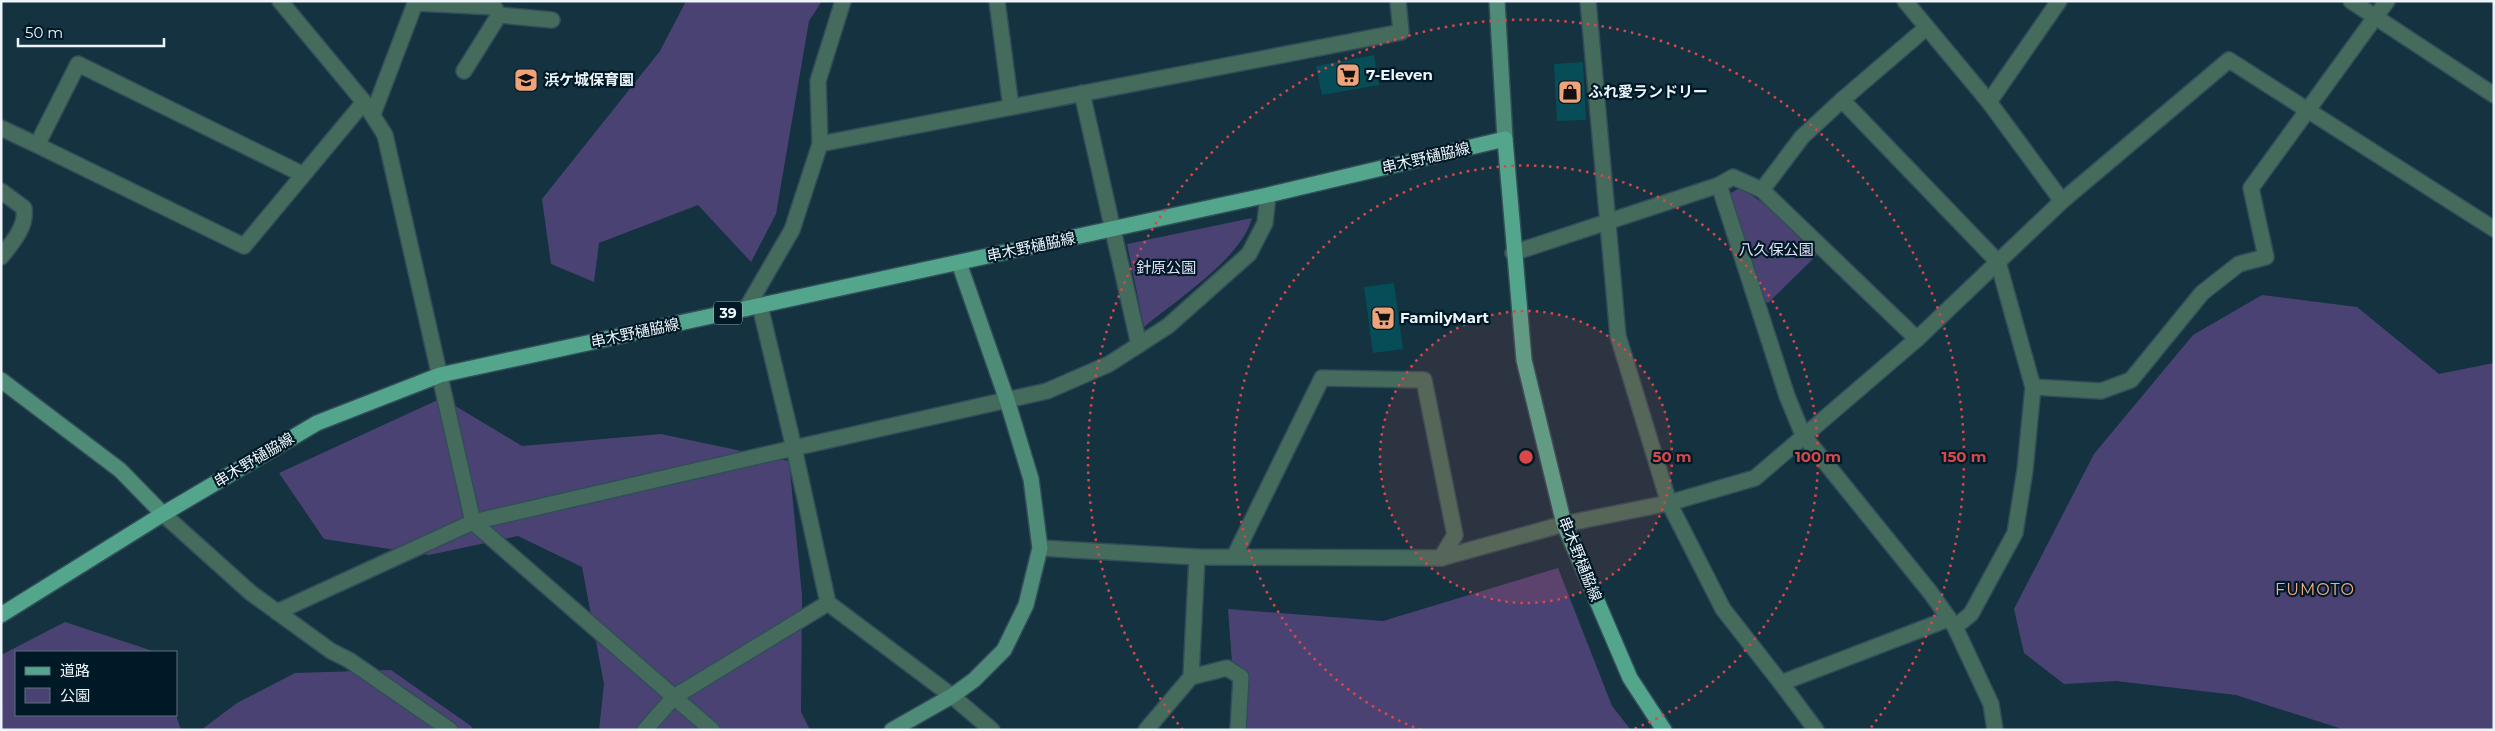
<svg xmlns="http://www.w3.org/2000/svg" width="2495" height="731" viewBox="0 0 2495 731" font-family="Montserrat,'Noto Sans JP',sans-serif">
<rect width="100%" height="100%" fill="#14323f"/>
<g fill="#4b4274">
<path d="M686,1H822L809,21L776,214L751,262L698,205L599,243L594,282L551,264L542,199L660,51Z"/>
<path d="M1740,188L1785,217L1815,249L1817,255L1768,303L1761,299L1727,195Z"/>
<path d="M1252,218C1242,258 1176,300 1144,327L1127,244Z"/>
<path d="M2262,295L2357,307L2439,374L2494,363V730H2345L2236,695L2116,681L2064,684L2024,653L2014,609L2094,454L2193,335Z"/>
<path d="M442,398L522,446L661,434L789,461L802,595L801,712L810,730H599L604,684L582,567L518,536L429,555L324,539L279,473Z"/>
<path d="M1558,568L1612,706L1631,730H1237L1228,609L1383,621Z"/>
<path d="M65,622L156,652H16V715H176L181,730H1V655Z"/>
<path d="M391,670L471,726L473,730H201L237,703L295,673Z"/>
</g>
<g fill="#064d57">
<path d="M1374,55L1379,85L1322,95L1316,66Z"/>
<path d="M1583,62L1586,120L1557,121L1554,64Z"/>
<path d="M1394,283L1403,349L1373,353L1364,287Z"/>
</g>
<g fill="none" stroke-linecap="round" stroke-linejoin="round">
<g stroke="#324d59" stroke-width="18">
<g id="street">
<path d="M997,1L1011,107"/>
<path d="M1588,1L1618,336L1669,503L1723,609L1781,683L1948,619"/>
<path d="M2351,1L2494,95"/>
<path d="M415,3L494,7L499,15L464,71"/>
<path d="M499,15L552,20"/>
<path d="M1082,93L1139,345"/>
<path d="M1842,100L1998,262L2033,387L2025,470L2015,533L1971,614L1955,627"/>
<path d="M1989,102L2059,1"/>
<path d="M373,114L416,1"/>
<path d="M1,128L37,145"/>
<path d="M820,144L1401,32L1398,1"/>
<path d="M302,174L78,64L37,145L244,246L364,102"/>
<path d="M1719,185L1787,396L1803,435L1930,592L1955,627L1991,704L1995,730"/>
<path d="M1762,190L1802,137L1842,100L1926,28"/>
<path d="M1,191L24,208C27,227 12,243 1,257"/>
<path d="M2062,201L2229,60L2494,229"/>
<path d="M1513,253L1719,185L1733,177L1762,190L1917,339"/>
<path d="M760,306L794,448L1047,391L1109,364L1168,326L1249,254L1265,223L1268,195"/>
<path d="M746,309L792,230L820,144L818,81L843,1"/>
<path d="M2033,387L2101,391L2131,380L2202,293L2239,264L2266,257L2251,188L2387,1"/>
<path d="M163,514L251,593L331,651L349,660L450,730"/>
<path d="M473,522L794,448L828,603L952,696L992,730"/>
<path d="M473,522L712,730"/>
<path d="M1040,548L1197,557L1441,558L1455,535L1424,380L1322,378L1234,557"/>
<path d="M1441,558L1564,524L1669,503L1755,478L1917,339L2062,201L1989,102L1905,1"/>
<path d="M277,612L473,522L385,135L364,102L280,1"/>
<path d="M1191,677L1227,668L1241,677L1238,730"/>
<path d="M1781,683L1816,730"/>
<path d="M645,730L674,697L828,603"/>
<path d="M1146,730L1191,677L1197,557"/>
</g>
</g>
<g stroke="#324d59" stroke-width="18">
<g id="secondary">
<path d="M1497,1L1505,139"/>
<path d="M1,380L120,470L163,514"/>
<path d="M892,730L952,696L974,680L1004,650L1026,605L1040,548L1031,479L1007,400L959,263"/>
</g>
</g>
<g stroke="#324d59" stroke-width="18">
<path id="primary" d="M1,615L163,514L317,423L440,375L1268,195L1505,139L1524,360L1564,524L1630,678L1664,730"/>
</g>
<use href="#street" stroke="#456b5d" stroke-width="15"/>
<use href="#secondary" stroke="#4e8c77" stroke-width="15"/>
<use href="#primary" stroke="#53a68b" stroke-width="15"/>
</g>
<circle cx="1526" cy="457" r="146" fill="#d94748" fill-opacity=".12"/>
<g fill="none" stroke="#d94748" stroke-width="2.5" stroke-dasharray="2.5 5">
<circle cx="1526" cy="457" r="146"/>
<path d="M1421 730A292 292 0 1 1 1631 730"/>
<path d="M1183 730A438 438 0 1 1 1869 730"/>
</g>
<defs>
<g id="supermarket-square" transform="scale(1.25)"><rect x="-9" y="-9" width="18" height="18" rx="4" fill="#efa378" stroke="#001926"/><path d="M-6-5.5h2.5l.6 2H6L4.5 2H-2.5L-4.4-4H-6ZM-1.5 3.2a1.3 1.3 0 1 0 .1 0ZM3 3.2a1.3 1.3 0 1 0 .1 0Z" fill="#111"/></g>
<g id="school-square" transform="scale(1.25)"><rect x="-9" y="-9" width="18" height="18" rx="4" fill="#efa378" stroke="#001926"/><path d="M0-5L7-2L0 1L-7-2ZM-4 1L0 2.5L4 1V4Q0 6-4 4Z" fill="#111"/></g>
<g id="shop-square" transform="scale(1.25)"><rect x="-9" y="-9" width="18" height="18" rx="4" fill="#efa378" stroke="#001926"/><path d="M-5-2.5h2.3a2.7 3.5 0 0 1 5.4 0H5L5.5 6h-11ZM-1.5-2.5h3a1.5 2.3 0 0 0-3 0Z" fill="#111"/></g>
</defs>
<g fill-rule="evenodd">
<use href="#supermarket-square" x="1348" y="75"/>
<use href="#school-square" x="526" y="80"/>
<use href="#shop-square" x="1570" y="92"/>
<use href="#supermarket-square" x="1383" y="318"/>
</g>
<g text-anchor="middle" stroke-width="4.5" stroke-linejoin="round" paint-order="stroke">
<rect fill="#001926" stroke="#a6b3ba" stroke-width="1" x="714" y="301.5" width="28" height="23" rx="4"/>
<g font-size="14" font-weight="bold" fill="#edf5fa">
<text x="728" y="318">39</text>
</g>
<g font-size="15" font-weight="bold" fill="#edf5fa" stroke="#001926" text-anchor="start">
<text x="1366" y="80">7-Eleven</text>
<text x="544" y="85">浜ケ城保育園</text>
<text x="1588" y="97">ふれ愛ランドリー</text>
<text x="1400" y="323">FamilyMart</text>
</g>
<g font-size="15" fill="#edf5fa" stroke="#001926">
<text transform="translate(1426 158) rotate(-13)" y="5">串木野樋脇線</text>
<text transform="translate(1031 247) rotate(-12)" y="5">串木野樋脇線</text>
<text transform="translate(635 333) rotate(-12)" y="5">串木野樋脇線</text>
<text transform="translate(254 460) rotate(-31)" y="5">串木野樋脇線</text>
<text transform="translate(1580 559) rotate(68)" y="5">串木野樋脇線</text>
</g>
<g font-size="15" fill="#e2e1f6" stroke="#001926">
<text x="1776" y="255">八久保公園</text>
<text x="1166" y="273">針原公園</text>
</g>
<g font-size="16" letter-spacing="1" fill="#f6ae86" stroke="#001926">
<text x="2315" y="595">FUMOTO</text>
</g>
</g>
<circle cx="1526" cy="457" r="8" fill="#d94748" stroke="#001926" stroke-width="2.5"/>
<g font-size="15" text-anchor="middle" font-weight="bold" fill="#d94748" stroke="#001926" stroke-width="4.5" stroke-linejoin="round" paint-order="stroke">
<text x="1672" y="462">50 m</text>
<text x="1818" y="462">100 m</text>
<text x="1964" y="462">150 m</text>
</g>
<rect width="2495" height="731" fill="none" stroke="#edf5fa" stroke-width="5"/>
<rect x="15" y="651" width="162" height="65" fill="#001926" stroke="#5f717b"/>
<rect x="25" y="667" width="25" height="8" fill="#53a68b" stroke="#5f717b"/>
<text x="60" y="676" font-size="15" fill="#edf5fa">道路</text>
<rect x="25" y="688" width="25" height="15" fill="#4b4274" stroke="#5f717b"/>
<text x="60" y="701" font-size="15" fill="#edf5fa">公園</text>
<path d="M18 38v8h146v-8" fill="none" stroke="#edf5fa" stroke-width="2.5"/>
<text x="25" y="38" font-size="15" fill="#edf5fa" stroke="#001926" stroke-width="4" paint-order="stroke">50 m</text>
</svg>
